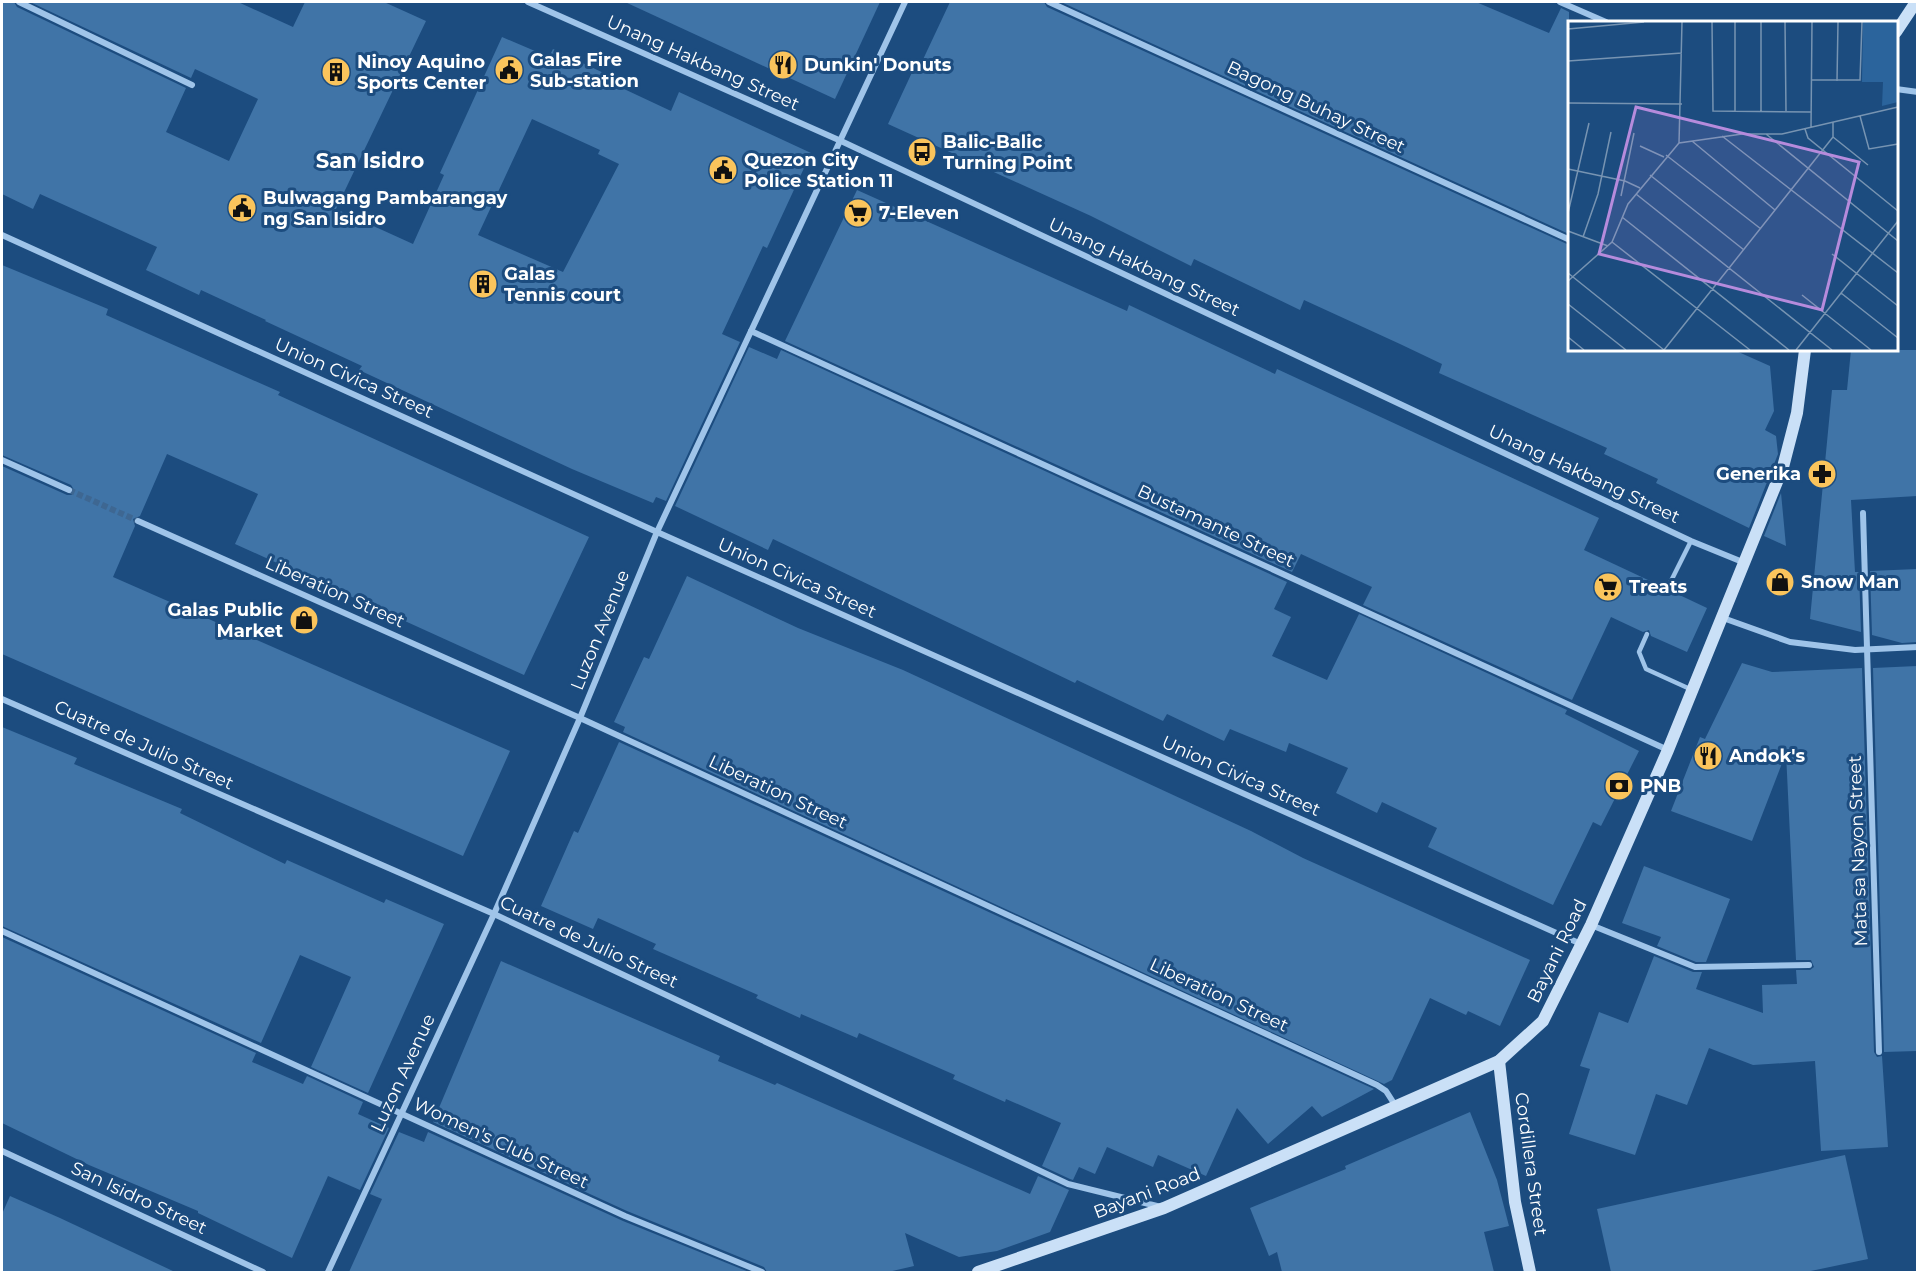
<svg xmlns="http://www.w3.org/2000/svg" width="1919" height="1274" viewBox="0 0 1919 1274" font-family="Montserrat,sans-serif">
<rect width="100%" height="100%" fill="#1c4c7f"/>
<g fill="#4074a7" fill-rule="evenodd">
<path d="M2,2H14L17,7L186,88L166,132L229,161L258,99L195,69L191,78L30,2H238L293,27L305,2H384L426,21L336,209L413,244L444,175L440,173L502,37L549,57L553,49L610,76L607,81L671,111L679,92L811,153L767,248L763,246L722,334L740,342L666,501L656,497L653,503L572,469L359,370L362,366L265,321L266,320L201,290L199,295L146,270L157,247L40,194L33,209L2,194ZM532,119L600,150L598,154L619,164L563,272L478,235Z"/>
<path d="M625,2H880L835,99Z"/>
<path d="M950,2H1044L1047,7L1569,245V350H1734L1770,366L1774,411L1765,430L1776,436L1778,454L1749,528L1656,483L1658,479L1604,454L1607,448L1439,373L1442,364L1400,344L1304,300L1300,310L1194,259L1191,266L1091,216L888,124L915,66L919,68Z"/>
<path d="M1061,2H1476L1549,33L1561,8L1569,12V234Z"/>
<path d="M857,190L1127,311L1129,305L1275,374L1277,369L1599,518L1584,550L1663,587L1666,593L1671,591L1707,608L1687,652L1651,636L1649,630L1643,632L1611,617L1572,700L1363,605L1372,587L1301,554L1292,572L785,341Z"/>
<path d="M2,265L108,309L106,315L280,392L278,395L589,537L524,675L235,544L258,494L167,454L140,516L133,519L135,526L113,577L510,751L463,856L2,654V466L67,495H72L74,490L71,485L2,455Z"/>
<path d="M749,347L777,359L781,350L1287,582L1274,609L1291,617L1272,656L1327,680L1359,614L1567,710L1565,714L1639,751L1601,826L1593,822L1553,905L1428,847L1437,828L1382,802L1377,813L1336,793L1348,768L1289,743L1286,752L1230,729L1224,741L1167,714L1163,721L1077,680L1075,683L773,539L768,550L675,506Z"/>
<path d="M1851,350H1917V496L1851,500L1855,572H1859L1861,632L1810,619L1832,390H1847Z"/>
<path d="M1781,493L1786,546L1764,536Z"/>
<path d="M1917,569V642L1902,643L1872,635L1870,571Z"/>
<path d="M687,576L798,628L903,670L1251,831L1303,858L1530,960L1500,1026L1468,1011L1466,1015L1430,998L1392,1080L1384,1084L623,732L625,727L614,722L644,657L649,659Z"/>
<path d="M1742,663L1772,672L1862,668L1874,1052L1877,1057L1882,1056L1888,1147L1821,1151L1815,1061L1753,1065L1709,1048L1687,1105L1656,1094L1635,1155L1569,1134L1590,1069L1580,1066L1599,1012L1628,1023L1654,956L1693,972H1702L1696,989L1763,1013L1762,985L1797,984L1796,970H1810L1814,967L1811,960H1796L1786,753L1752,841L1671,811L1700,737L1705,739Z"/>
<path d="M1917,666V1051L1884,1052L1873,668Z"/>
<path d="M2,727L77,758L74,764L182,809L180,813L285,864L287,860L384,903L386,899L444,924L368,1093L311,1067L351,977L300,955L261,1043L2,926Z"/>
<path d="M619,742L1374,1089L1322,1117L1312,1106L1268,1144L1237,1108L1206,1176L1158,1155L1153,1167L1107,1147L1095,1174L1079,1167L1073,1180L1070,1179L1042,1166L1061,1123L1006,1099L1005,1102L953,1079L955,1075L859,1033L857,1038L801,1014L800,1018L756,998L758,995L653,949L656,944L598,918L593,929L541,906L574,831L578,833Z"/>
<path d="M1644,866L1730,899L1706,962H1696L1657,946L1661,937L1622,923Z"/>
<path d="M2,937L256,1053L252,1062L303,1084L307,1076L363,1102L358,1114L389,1128L360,1190L328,1176L292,1258L198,1213V1211L89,1165L2,1123Z"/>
<path d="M501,961L720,1056L718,1061L775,1085L777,1083L1030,1194L1038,1176L1069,1190L1050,1232L997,1251L959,1257L905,1233L914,1266L888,1272H767L764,1267L627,1211L433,1122Z"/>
<path d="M1470,1112L1497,1180L1509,1226L1484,1232L1494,1272H1282L1277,1252L1269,1256L1250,1208L1346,1169L1345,1166Z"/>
<path d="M399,1132L424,1142L428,1132L623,1221L749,1272H349L382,1199L370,1194Z"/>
<path d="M1845,1155L1868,1259L1806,1272H1611L1597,1209Z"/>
<path d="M10,1196L60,1218L175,1272H2V1214Z"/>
</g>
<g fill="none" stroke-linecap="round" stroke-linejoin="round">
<path stroke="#3e6792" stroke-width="6" stroke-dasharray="6 3" stroke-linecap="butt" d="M69,490L138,521"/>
<g stroke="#9fc4e9" stroke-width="4.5">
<path d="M1667,589L1691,541"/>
<path d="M1647,634L1639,652L1646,669L1690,689"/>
</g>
<g stroke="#9fc4e9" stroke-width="6">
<path d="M19,2L192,85"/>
<path d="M528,2L841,141L1691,541L1745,563"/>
<path d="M1049,2L1570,240"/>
<path d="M1560,2L1606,22"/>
<path d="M1896,89L1918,92"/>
<path d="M2,235L657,532L1581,944"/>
<path d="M751,331L1668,750"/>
<path d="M2,460L69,490"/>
<path d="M1863,513L1879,1052"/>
<path d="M138,521L580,718L1377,1085L1386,1091L1395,1105"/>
<path d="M1723,618L1790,642L1855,650L1918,647"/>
<path d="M2,699L494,914L1068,1184L1161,1207"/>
<path d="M1591,925L1695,967L1809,965"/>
<path d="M2,931L625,1216L762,1272"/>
<path d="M2,1151L263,1272"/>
<path d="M328,1272L494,914L580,718L657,532L905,2"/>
</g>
<g stroke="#cae0f7" stroke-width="12">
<path d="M1896,32L1916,2"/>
<path d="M1499,1061L1515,1202L1530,1272"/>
<path d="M978,1272L1164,1208L1499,1061L1543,1021L1591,925L1668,750L1783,467L1797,413L1805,350"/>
</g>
</g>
<defs>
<g id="restaurant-disc" transform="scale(1.5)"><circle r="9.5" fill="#fac45c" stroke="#1c4c7f"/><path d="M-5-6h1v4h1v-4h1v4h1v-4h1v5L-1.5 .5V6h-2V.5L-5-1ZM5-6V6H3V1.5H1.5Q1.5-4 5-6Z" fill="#111"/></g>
<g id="civic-disc" transform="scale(1.5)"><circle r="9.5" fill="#fac45c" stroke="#1c4c7f"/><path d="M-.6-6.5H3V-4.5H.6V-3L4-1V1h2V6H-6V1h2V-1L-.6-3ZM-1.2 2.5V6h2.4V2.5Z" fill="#111"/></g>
<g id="building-disc" transform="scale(1.5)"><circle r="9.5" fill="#fac45c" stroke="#1c4c7f"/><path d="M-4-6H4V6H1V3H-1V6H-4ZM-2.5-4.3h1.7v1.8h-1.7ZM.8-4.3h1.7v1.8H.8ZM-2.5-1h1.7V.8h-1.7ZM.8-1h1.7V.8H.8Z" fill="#111"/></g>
<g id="bus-disc" transform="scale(1.5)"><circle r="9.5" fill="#fac45c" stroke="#1c4c7f"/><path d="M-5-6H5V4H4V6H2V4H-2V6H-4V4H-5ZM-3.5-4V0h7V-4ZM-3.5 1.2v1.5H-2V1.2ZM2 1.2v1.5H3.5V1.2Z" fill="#111"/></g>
<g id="supermarket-disc" transform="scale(1.5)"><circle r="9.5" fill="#fac45c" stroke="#1c4c7f"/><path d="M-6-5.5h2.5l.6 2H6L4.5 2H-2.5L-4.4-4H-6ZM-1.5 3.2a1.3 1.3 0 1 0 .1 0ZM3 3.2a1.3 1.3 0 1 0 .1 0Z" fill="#111"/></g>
<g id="pharmacy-disc" transform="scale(1.5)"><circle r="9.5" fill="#fac45c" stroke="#1c4c7f"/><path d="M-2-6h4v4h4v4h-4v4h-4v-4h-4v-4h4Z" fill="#111"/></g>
<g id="shop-disc" transform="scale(1.5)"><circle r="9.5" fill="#fac45c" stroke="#1c4c7f"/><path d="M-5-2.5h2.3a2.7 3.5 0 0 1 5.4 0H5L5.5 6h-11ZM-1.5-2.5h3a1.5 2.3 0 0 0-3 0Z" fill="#111"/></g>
<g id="bank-disc" transform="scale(1.5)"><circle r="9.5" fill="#fac45c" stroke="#1c4c7f"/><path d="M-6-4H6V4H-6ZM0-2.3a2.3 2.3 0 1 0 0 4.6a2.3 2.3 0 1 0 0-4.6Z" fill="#111"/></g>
</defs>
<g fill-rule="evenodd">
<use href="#restaurant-disc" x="783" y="65"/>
<use href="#civic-disc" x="509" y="70"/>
<use href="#building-disc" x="336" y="72"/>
<use href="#bus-disc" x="922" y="152"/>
<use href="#civic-disc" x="723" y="170"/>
<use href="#civic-disc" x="242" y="208"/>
<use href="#supermarket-disc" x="858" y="213"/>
<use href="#building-disc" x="483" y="284"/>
<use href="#pharmacy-disc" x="1822" y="474"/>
<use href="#shop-disc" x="1780" y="582"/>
<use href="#supermarket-disc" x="1608" y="587"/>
<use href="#shop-disc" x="304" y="620"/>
<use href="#restaurant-disc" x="1708" y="756"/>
<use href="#bank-disc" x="1619" y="786"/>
</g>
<g text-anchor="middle" stroke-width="6" stroke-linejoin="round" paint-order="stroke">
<g font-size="18" font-weight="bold" fill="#fff" stroke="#1c4c7f" text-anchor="start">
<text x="530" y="66">Galas Fire<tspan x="530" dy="21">Sub-station</tspan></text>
<text x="357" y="68">Ninoy Aquino<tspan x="357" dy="21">Sports Center</tspan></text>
<text x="804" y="71">Dunkin' Donuts</text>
<text x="943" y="148">Balic-Balic<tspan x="943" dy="21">Turning Point</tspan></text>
<text x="744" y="166">Quezon City<tspan x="744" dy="21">Police Station 11</tspan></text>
<text x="263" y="204">Bulwagang Pambarangay<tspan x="263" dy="21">ng San Isidro</tspan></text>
<text x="879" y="219">7-Eleven</text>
<text x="504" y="280">Galas<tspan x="504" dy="21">Tennis court</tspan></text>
<text x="1801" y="480" text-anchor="end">Generika</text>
<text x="1801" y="588">Snow Man</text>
<text x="1629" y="593">Treats</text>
<text x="283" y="616" text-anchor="end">Galas Public<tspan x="283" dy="21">Market</tspan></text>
<text x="1729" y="762">Andok's</text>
<text x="1640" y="792">PNB</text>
</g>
<g font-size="18" fill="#fff" stroke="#1c4c7f">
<text transform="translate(703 63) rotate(24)" y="6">Unang Hakbang Street</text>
<text transform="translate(1316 107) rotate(25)" y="6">Bagong Buhay Street</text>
<text transform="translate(1144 267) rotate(25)" y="6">Unang Hakbang Street</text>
<text transform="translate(354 378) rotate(24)" y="6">Union Civica Street</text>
<text transform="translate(1584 474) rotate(25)" y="6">Unang Hakbang Street</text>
<text transform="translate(1216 526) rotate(25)" y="6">Bustamante Street</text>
<text transform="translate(797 578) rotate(24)" y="6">Union Civica Street</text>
<text transform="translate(335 592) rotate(24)" y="6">Liberation Street</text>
<text transform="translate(600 630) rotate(-68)" y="6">Luzon Avenue</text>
<text transform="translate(144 745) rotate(24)" y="6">Cuatre de Julio Street</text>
<text transform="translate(1241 776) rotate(24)" y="6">Union Civica Street</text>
<text transform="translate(778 792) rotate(25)" y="6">Liberation Street</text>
<text transform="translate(1858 851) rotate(-92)" y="6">Mata sa Nayon Street</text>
<text transform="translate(589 942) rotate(25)" y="6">Cuatre de Julio Street</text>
<text transform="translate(1557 951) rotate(-64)" y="6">Bayani Road</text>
<text transform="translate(1219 995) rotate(25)" y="6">Liberation Street</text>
<text transform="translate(403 1073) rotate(-65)" y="6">Luzon Avenue</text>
<text transform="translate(501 1143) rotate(25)" y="6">Women's Club Street</text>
<text transform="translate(1531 1164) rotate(82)" y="6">Cordillera Street</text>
<text transform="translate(1147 1193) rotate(-21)" y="6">Bayani Road</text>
<text transform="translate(139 1198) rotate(25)" y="6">San Isidro Street</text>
</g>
<g font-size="21" font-weight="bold" fill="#fff" stroke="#1c4c7f">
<text x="370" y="168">San Isidro</text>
</g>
</g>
<g transform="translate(1568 21)">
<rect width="330" height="330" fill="#1c4c7f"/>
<path d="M295,1H330V81L314,85L315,61H294Z" fill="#2b649c"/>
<path fill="none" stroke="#7794b2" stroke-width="1.5" d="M144,1L145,90L243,91M193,1V91M217,1L218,90M0,8L76,1M0,40L114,32M244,59H292L294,1M269,60L270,1M0,82L114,83M167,90V1M292,95L301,128L330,123M243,107L244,1M237,108L240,117L330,190M198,113L330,220M154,115L330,252M265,116L300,144M124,120L207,189M111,122L114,1M72,125L96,136M98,134L193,208M0,148L57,160L72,167M82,154L176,229M68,173L264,329M53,175L66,112M0,192L21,102M54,196L221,329M0,210L40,225M15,216L30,173L43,111M44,221L182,329M264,233L330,285M0,252L96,329M0,260L44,221L60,183L111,122L174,113H214L330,86M273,272L330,317M234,274L303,329M0,283L58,329M0,316L16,329M96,329L265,116V101M228,329L330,200"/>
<path fill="#b68bdc" fill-opacity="0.15" stroke="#b68bdc" stroke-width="3" d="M68,86L291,141L254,289L31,233Z"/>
<rect width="330" height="330" fill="none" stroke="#fff" stroke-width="3"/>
</g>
<rect width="1919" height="1274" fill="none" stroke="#ffffff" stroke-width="6"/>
</svg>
